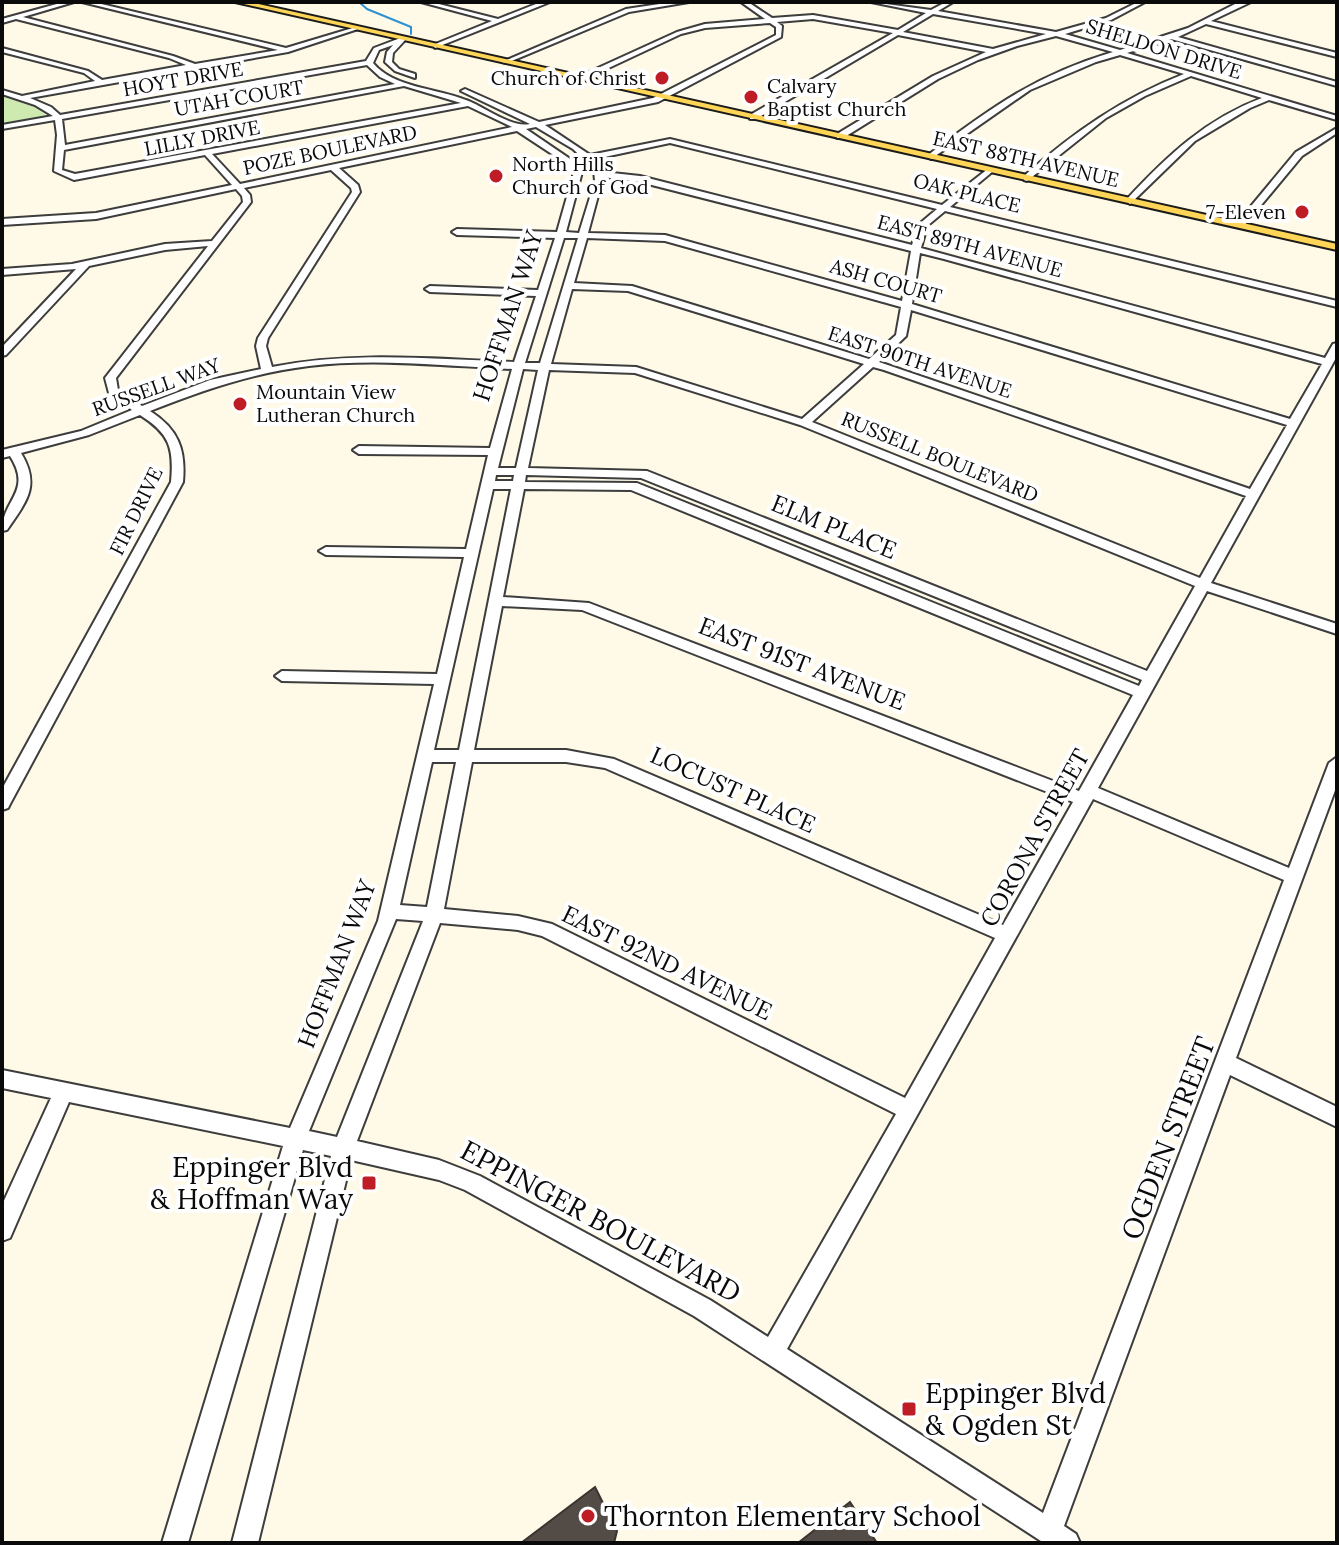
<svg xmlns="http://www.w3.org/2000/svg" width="1339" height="1545" viewBox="0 0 1339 1545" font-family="Lora,serif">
<rect width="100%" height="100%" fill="#fffae7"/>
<path fill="#ceeab0" d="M2,96L37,108L48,117L2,125Z"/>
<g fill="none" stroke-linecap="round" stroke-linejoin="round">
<path stroke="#2d92d3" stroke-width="2" d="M359,2L367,9L411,27V34"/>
</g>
<g fill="#534b46" stroke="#3a3431" stroke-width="2">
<path d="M595,1487L617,1531L614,1543H521Z"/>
<path d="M850,1502L877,1543H798Z"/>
</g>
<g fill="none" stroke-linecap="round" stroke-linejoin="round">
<g stroke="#3d3d3d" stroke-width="4">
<g id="minor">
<path d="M64,2H74L23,17L173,56L195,64L278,50L82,2H93L286,48L356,27L361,28L288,52L30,98L51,107L60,115L366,61L374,48L403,37L406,39L393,53L392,62L399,69L415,74V78L395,71L385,62L387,52L393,45L379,50L373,63C394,88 436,88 466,100C485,107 511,128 530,124L461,91L465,89L539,122L653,98L776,35V27L770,23L705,28L681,34L583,80L576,78L677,32L705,24L765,19L741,2H748L772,18L813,15L898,30L926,13L871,2L931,10L946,2H953L938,11L1056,32L1106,18L1138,2H1145L1111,20L1065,34L1120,50L1188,28L1237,3L1251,2L1211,21L1337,53V57L1206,24L1178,37L1337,82V86L1171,39L1127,53L1337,116V120L1269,100L1250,108L1195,141L1130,204L1126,201L1127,199C1167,156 1206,119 1262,98L1191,76L1145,96L1106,118L1027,181L1024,180V176C1073,133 1122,98 1184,74L1120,55L1096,62L1030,90L931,159L928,155C992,107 1034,76 1113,52L1056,36L1017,46L978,60L938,79L843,138H837V134L933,76L986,52L898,35L756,119H750V115L893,33L813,19L777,22L782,26L781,37L658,102L545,125L590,155L670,139L942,205L989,168L993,170L992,172L950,207L1337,301V307L945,211L927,226L921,248L1325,358L1333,344L1337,343V356L1211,583L1337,624V634L1207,591L1098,788L1289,868L1329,763L1337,757V785L1236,1058L1337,1107V1127L1230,1075L1064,1526L1076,1534L1080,1543H1044L694,1316L465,1190L439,1180L351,1160L258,1543H232L331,1156L303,1150L188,1543H162L283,1146L69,1102L10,1238L2,1241V1205L51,1098L2,1088V1070L290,1128L378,921L434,684L282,681L275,676L282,671L437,674L464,557L326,555L319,551L326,547L466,549L488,455L359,454L353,450L359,446L490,448L512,369C445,366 376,358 309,366C252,373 203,390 150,411C178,429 186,449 183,482L10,804L8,808L2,810V789L171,482C174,448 170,434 140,415L89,435L21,453C41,486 26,502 7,530L2,531C2,499 33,492 10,456L2,458V450L81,431L132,410L109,393L105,378L208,246L165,250L89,266L6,355L2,356V347L76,269L2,275V269L72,264L165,244L212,241L243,202L242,196L236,189L96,219L2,225V219L96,213L232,185L205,155L74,180L54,171L57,135L55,120L2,129V125L53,116L35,105L2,94V90L22,96L95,81L84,73L2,52V48L88,71L102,80L186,65L169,58L16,19L2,23V19ZM933,14L1046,34L993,49L903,32ZM367,65L380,77L395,84L65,145L62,119ZM404,86L461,103L75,174L62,170L64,150ZM468,106L512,127L240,184L212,154ZM536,127L573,149L594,169L595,181L579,233L566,232L582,172L576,163L526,129ZM517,131L555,156L574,172L557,232L457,229L452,232L457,235L555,238L538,290L430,286L425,289L430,292L536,296L514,362C433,359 352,351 272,367L266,346L268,338L360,192L358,185L339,168ZM670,143L937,209L918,225L912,245L640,176L603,172L595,159ZM331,170L351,188L352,192L258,338L256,346L261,369L210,380L142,406L118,390L116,378L251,202L250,195L244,188ZM603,177L640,182L911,251L902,301L665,235L588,233ZM564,238H578L540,363H525ZM587,238L665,241L901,307L896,335L869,359L632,286L574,283ZM920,253L944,259L1322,364L1290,419L912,304ZM572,289L628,291L864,364L802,419L636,367L551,364ZM911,310L1287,425L1250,489L879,362L906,336ZM873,367L884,370L1246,496L1200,578L812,422ZM523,369L538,370L516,468H498ZM549,370L635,373L800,425L1195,586L1147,671L647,471L528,468ZM496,475H514L513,481H495ZM526,475L641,478L1142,680L1139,686L637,483L525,482ZM493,489H511L459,750H434ZM524,489L631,490L1133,695L1079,791L589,603L503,597ZM502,606L582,610L1073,802L1003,925L614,759L566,750H474ZM432,762H456L427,907L400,905ZM472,762H566L605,768L995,938L905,1098L552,924L518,916L444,909ZM1093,799L1284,880L1043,1513L787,1349ZM396,919L423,921L337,1137L309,1131ZM440,923L518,930L542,936L896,1114L768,1337L710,1300L480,1176L439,1160L357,1141Z"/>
<path d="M421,2H431L498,19L541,2H550L435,48L433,45L492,21Z"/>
<path d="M673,2H689L629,12L507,63L502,62L626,9Z"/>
<path d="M1337,128V133L1302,156L1243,227H1237V223L1296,152Z"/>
</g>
</g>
<g stroke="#1b1b1b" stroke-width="4">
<path id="major" d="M235,2H249L1337,244V250Z"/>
</g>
<use href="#minor" fill="#fff" fill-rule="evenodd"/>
<use href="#major" fill="#ffd557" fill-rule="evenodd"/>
</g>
<g fill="#bf1d25" stroke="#fff" stroke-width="3">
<circle cx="662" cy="78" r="8"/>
<circle cx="751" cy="97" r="8"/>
<circle cx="496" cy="176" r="8"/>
<circle cx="1302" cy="212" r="8"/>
<circle cx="240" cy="404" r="8"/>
<rect x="361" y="1175" width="16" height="16" rx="4"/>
<rect x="901" y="1401" width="16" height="16" rx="4"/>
<circle cx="588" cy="1516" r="8"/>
</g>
<g text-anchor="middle" stroke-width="8" stroke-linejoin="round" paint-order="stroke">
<g font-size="20" fill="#0a0a0a" stroke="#fff">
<text transform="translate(1164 49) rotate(17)" y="7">SHELDON DRIVE</text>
<text transform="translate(183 79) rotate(-10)" y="7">HOYT DRIVE</text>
<text transform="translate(239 98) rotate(-10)" y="7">UTAH COURT</text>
<text transform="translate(202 138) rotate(-11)" y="7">LILLY DRIVE</text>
<text transform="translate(330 150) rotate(-12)" y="7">POZE BOULEVARD</text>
<text transform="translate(1026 159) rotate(13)" y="7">EAST 88TH AVENUE</text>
<text transform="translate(967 193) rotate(14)" y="7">OAK PLACE</text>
<text transform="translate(970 246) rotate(15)" y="7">EAST 89TH AVENUE</text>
<text transform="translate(886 281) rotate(16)" y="7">ASH COURT</text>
<text transform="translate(920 362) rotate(18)" y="7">EAST 90TH AVENUE</text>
<text transform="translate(156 387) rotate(-20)" y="7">RUSSELL WAY</text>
<text transform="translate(940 457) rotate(22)" y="7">RUSSELL BOULEVARD</text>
<text transform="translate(136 511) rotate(-64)" y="7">FIR DRIVE</text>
</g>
<g font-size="20" fill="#0a0a0a" stroke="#fff" text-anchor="start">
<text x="646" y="85" text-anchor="end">Church of Christ</text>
<text x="767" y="93">Calvary<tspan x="767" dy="23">Baptist Church</tspan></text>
<text x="512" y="171">North Hills<tspan x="512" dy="23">Church of God</tspan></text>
<text x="1286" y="219" text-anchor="end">7-Eleven</text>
<text x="256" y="399">Mountain View<tspan x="256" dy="23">Lutheran Church</tspan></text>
</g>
<g font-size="24" fill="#0a0a0a" stroke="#fff">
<text transform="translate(508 316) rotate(-72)" y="8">HOFFMAN WAY</text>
<text transform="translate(834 527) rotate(22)" y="8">ELM PLACE</text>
<text transform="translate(802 664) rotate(21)" y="8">EAST 91ST AVENUE</text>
<text transform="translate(733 790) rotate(24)" y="8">LOCUST PLACE</text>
<text transform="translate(1035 838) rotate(-61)" y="8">CORONA STREET</text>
<text transform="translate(667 963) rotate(26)" y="8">EAST 92ND AVENUE</text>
<text transform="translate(337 964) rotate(-69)" y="8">HOFFMAN WAY</text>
</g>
<g font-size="28" fill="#0a0a0a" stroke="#fff">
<text transform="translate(1168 1138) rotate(-69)" y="10">OGDEN STREET</text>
<text transform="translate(601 1221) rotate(28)" y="10">EPPINGER BOULEVARD</text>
</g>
<g font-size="28" fill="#0a0a0a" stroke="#fff" text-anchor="start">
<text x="353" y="1177" text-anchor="end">Eppinger Blvd<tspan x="353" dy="32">&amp; Hoffman Way</tspan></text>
<text x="925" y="1403">Eppinger Blvd<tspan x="925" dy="32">&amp; Ogden St</tspan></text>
<text x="604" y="1526">Thornton Elementary School</text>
</g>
</g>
<rect width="1339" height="1545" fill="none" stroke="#0a0a0a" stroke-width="8"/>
</svg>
